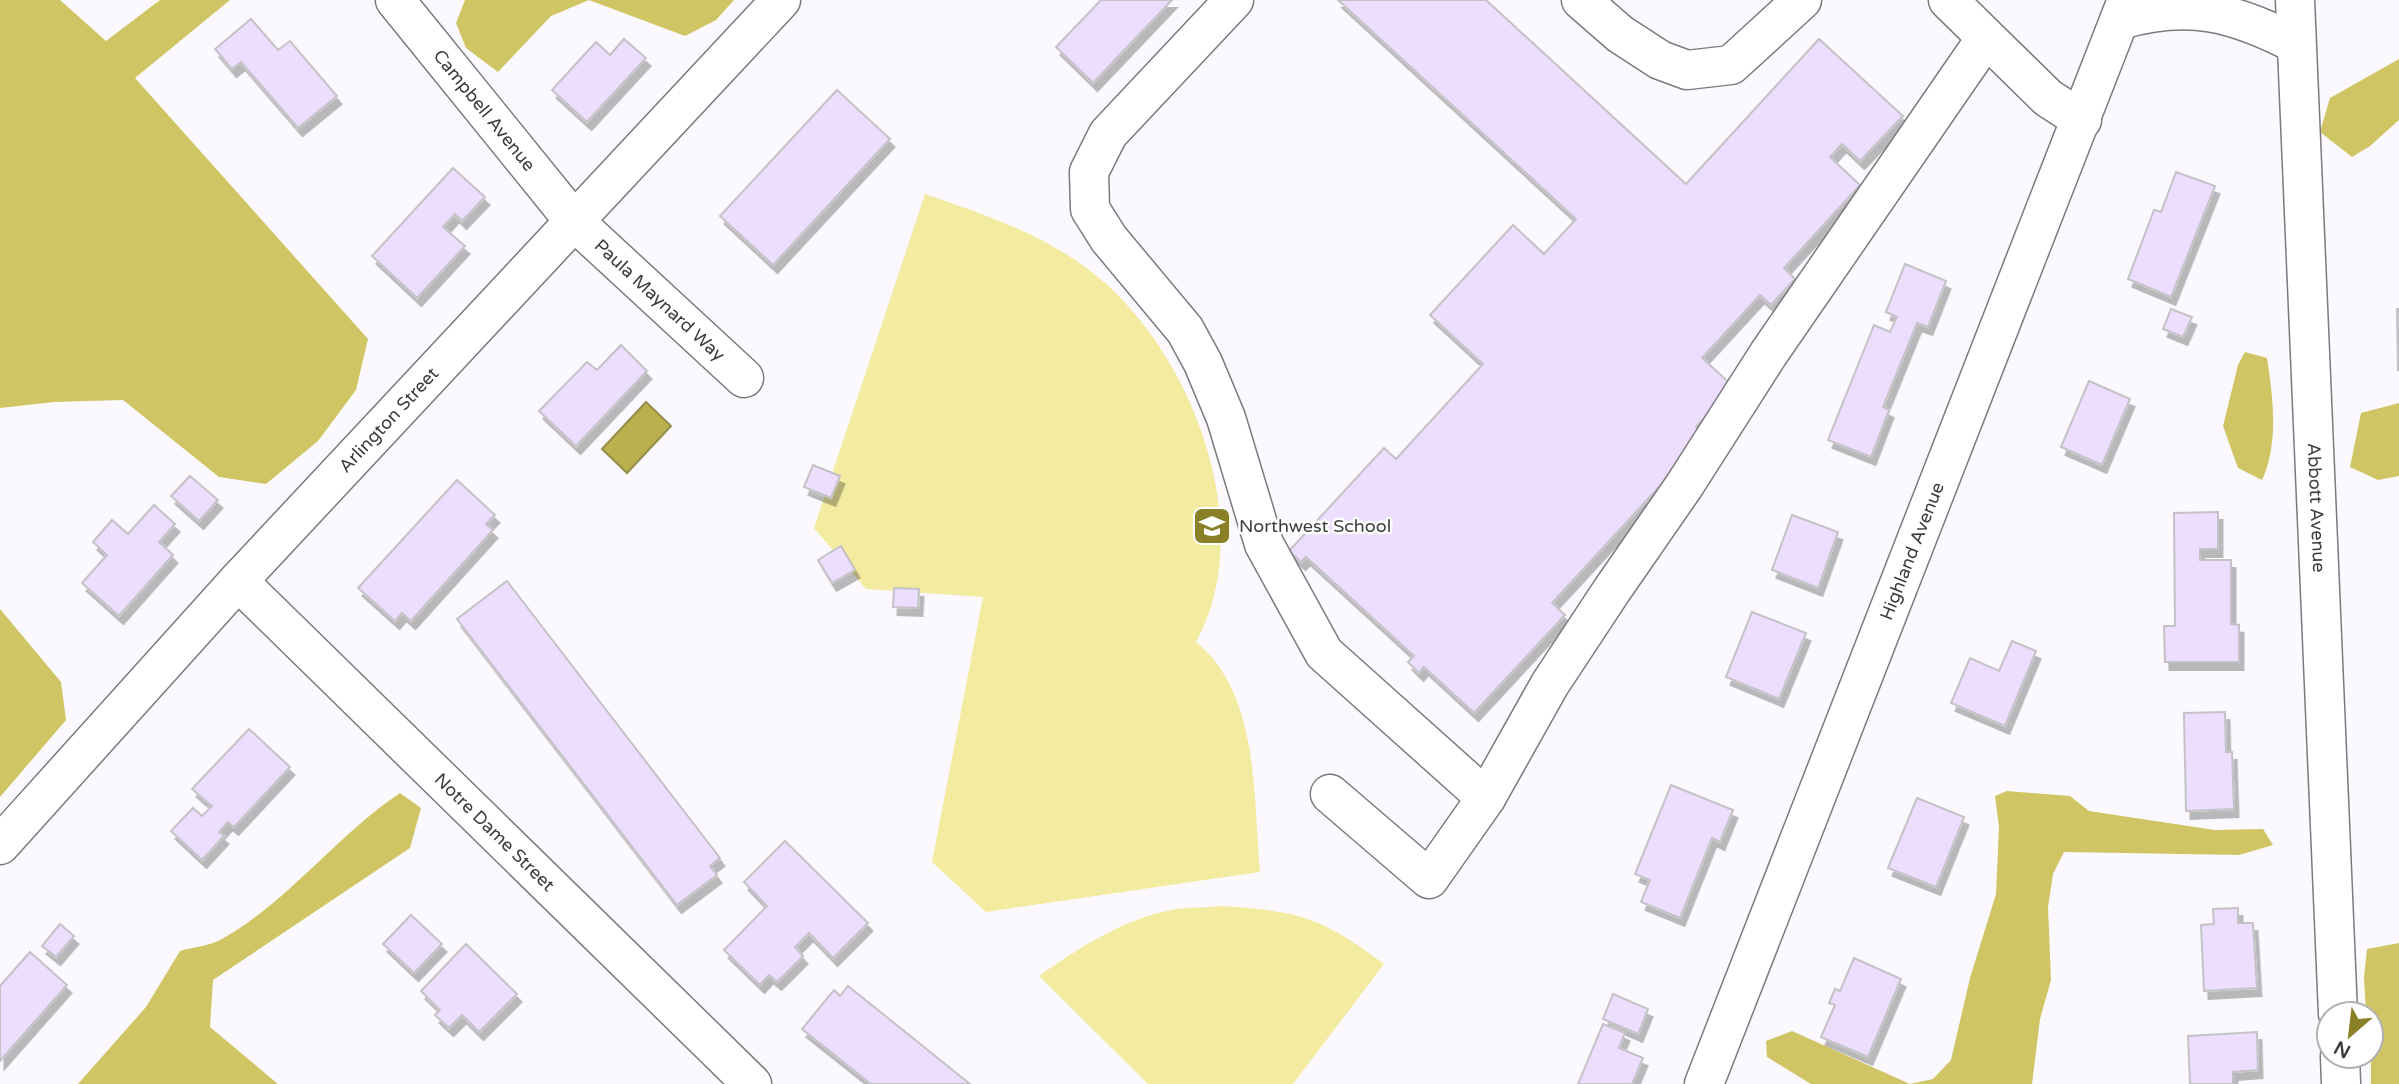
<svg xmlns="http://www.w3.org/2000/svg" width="2399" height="1084" viewBox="0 0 2399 1084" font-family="'Varela Round',sans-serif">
<defs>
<filter id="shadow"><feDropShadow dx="4.5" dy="8" stdDeviation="0" flood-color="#0004"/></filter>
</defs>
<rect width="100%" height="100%" fill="#fbf9fd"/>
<g fill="#f2eba0">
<path d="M925,194C983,214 1044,234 1093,273C1191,350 1260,526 1196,642C1260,694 1253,797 1260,872L986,912L932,862L983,597L866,589L814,528Z"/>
<path d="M1221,906C1300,911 1321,917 1384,964L1293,1084H1148L1039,976C1079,948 1119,922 1166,911C1184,907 1204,908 1221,906Z"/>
</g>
<g fill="#d0c564">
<path d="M0,0H60L106,41L160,0H230L135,78L368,339L356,390L318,441L266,484L219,477L123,400L54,402L0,408Z"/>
<path d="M465,0H734L716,20L685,36L589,0L551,16L498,72L466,48L456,23Z"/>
<path d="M2399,59V120L2370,146L2352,157L2320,132L2330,98Z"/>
<path d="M2245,352L2267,358C2273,398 2279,443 2262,480L2238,468L2223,426L2238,365Z"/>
<path d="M2399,403V476L2378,480L2350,467L2361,413Z"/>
<path d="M0,609L61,682L66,720L0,797Z"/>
<path d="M2007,791L2070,796L2089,811L2215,830L2263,829L2273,845L2239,855L2064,852L2053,874L2048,907L2051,980L2040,1019L2032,1084H1811L1767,1057L1766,1041L1792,1031L1910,1084L1933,1079L1951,1060L1970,978L1996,894L1999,827L1995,796Z"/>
<path d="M400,793L421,808L410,848L213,980L210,1027L278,1084H78L146,1007L180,951C193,947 210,946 222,939C289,901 336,836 400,793Z"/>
<path d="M2399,943V1084H2371V1014H2366L2364,977L2367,949Z"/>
</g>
<path fill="#bab04e" stroke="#948d49" stroke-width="2" d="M646,402L671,426L627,473L602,449Z"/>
<g fill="#edddff" stroke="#c4c2c6" stroke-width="2" filter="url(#shadow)">
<path d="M1101,0H1172L1093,83L1056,47Z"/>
<path d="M1338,0H1486L1686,184L1819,39L1903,116L1860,161L1842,144L1830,157L1860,185L1784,268L1795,279L1771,305L1760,295L1702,358L1733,386L1696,427L1706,436L1552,603L1565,615L1474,713L1424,667L1419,673L1408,662L1414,656L1306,557L1301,562L1289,551L1384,448L1396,459L1483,364L1430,315L1513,225L1544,254L1576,219Z"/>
<path d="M251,19L278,50L290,41L337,96L298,128L241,62L232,69L215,49Z"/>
<path d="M624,39L646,58L587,122L552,90L596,42L610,55Z"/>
<path d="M837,90L890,139L773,265L720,216Z"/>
<path d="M453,168L485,197L462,221L455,214L443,227L465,246L417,298L372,256Z"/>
<path d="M2176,172L2215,186L2171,297L2128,279L2154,210L2161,212Z"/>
<path d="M1905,264L1946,281L1928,327L1917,323L1883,407L1889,410L1871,457L1828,440L1874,325L1890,332L1897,317L1886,312Z"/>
<path d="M2171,309L2192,317L2183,337L2163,329Z"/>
<path d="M2397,309H2399L2398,371Z"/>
<path d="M621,345L647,371L576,446L539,411L587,362L597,370Z"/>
<path d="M2089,381L2130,399L2102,465L2061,447Z"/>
<path d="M813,465L840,476L831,498L804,487Z"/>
<path d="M190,476L218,500L199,521L171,496Z"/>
<path d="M457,480L495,515L486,524L493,530L411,621L402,613L395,621L358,588Z"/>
<path d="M154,505L175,524L159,542L173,555L119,616L82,583L107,555L93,542L112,520L128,534Z"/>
<path d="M2218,512V549H2200V560H2231V624L2239,625V662H2165L2164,626H2175L2174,513Z"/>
<path d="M1792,515L1838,532L1818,588L1772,570Z"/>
<path d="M841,546L855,570L832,583L818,560Z"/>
<path d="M507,581L720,858L710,866L717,875L677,905L457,619Z"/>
<path d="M894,588L919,589L918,608L893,607Z"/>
<path d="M1752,612L1806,633L1779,699L1726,677Z"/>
<path d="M2012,641L2036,651L2005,726L1951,703L1970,658L1999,671Z"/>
<path d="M2225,712L2226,752H2232L2234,809L2186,811L2184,713Z"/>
<path d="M249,729L290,767L234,827L228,822L219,832L224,836L202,860L171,831L193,808L202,816L212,806L192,789Z"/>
<path d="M1671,785L1733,810L1720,842L1712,838L1680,918L1641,902L1650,880L1635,874Z"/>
<path d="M1917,798L1964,817L1936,887L1888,868Z"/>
<path d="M785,841L868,923L833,958L809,933L795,947L803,956L777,982L769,975L760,985L724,950L767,906L744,882Z"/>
<path d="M2238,908V923H2253L2257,988L2204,991L2201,925L2214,924L2213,909Z"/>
<path d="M411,915L442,944L414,973L383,944Z"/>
<path d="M60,924L74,936L56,957L42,946Z"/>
<path d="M466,944L517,994L479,1032L462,1015L449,1028L435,1015L440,1010L421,991Z"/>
<path d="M30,952L67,985L0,1061V986Z"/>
<path d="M1854,958L1901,979L1868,1057L1821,1037L1835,1005L1829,1003L1835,989L1840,991Z"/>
<path d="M848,986L970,1084H871L802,1029L834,990L840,996Z"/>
<path d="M1613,994L1648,1009L1638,1034L1603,1019Z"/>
<path d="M1603,1024L1625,1033L1619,1048L1643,1058L1632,1084H1578Z"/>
<path d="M2257,1032L2258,1070L2233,1072V1084H2190L2188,1036Z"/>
</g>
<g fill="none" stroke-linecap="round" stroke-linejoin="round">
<g stroke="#7c7a7e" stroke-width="41">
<g id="minor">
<path id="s1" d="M395,0L574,221L744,378"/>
<path d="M1234,0L1108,134L1089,172L1090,209L1109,239L1185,330L1203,363L1226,418L1264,544L1324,653L1486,798L1429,879L1330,794"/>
<path d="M1581,0L1620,34L1660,60L1687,70L1731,65L1802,0"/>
<path d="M1948,0L2048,98L2082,120"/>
<path id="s2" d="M2295,0L2338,1014"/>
<path d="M2120,20C2189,0 2234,12 2296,44"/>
<path id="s3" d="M238,581L752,1084"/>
<path d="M1486,798L1550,684L1612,590L1684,486L1769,353L1986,38"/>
<path id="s4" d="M0,845L238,581L781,0"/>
<path d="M2340,1056L2341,1084"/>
<path id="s5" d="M1704,1084L2127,0"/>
</g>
</g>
<use href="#minor" stroke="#fff" stroke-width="38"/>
</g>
<defs>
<g id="school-square" transform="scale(2.0125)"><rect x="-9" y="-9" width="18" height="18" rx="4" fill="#898027" stroke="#fff"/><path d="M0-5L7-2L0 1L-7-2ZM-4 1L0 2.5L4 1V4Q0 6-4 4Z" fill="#fff"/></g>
</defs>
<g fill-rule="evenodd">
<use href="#school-square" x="1212" y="526"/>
</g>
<g text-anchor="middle" stroke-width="5" stroke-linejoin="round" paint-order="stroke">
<g font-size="18" fill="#3d3c3e" stroke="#fff">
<text dy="6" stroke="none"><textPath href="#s1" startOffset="142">Campbell Avenue</textPath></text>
<text dy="6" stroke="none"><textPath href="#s1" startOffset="401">Paula Maynard Way</textPath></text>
<text dy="6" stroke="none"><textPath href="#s4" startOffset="576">Arlington Street</textPath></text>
<text dy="6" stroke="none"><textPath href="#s2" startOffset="508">Abbott Avenue</textPath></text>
<text dy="6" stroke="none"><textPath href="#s5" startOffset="572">Highland Avenue</textPath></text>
<text dy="6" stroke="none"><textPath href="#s3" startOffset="359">Notre Dame Street</textPath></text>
</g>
<g font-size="18" fill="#3d3c3e" stroke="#fff" text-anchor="start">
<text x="1239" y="532">Northwest School</text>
</g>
</g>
<g transform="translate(2350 1035) rotate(208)"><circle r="33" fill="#ffffff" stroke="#b1b1b2" stroke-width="2"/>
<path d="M0-5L12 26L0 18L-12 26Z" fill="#898027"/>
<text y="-10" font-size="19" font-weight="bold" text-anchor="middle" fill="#3d3c3e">N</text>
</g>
</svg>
